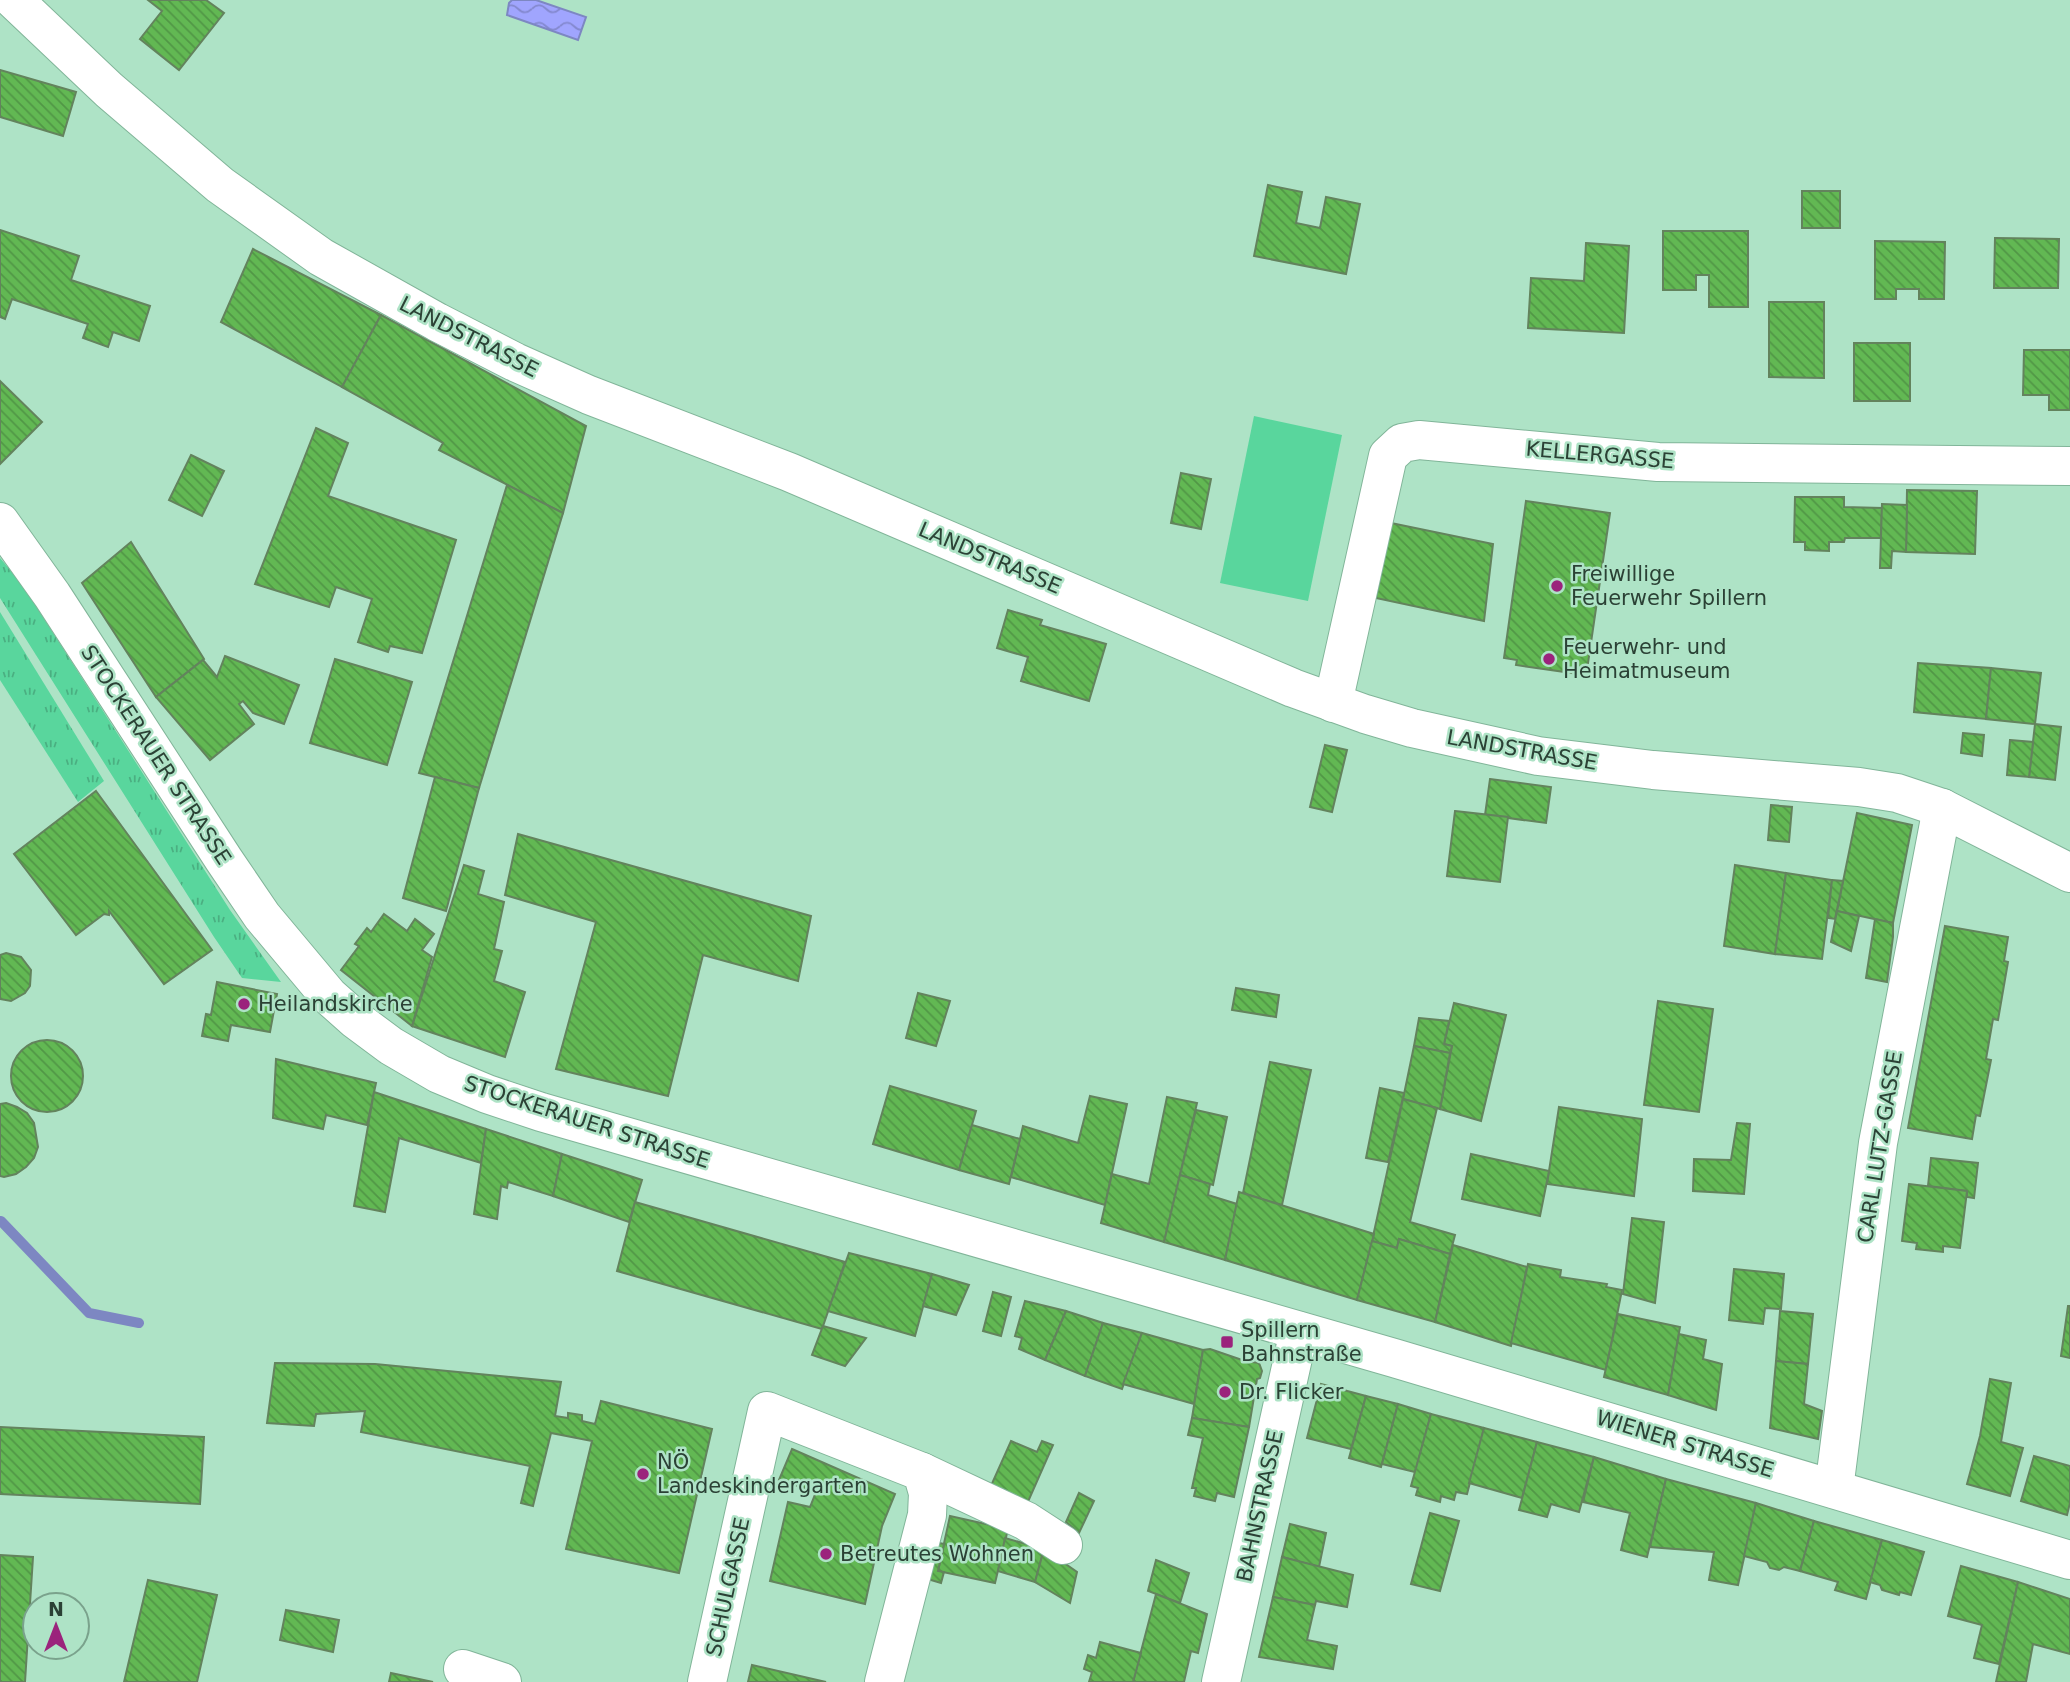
<svg xmlns="http://www.w3.org/2000/svg" width="2070" height="1682" viewBox="0 0 2070 1682" font-family="'DejaVu Sans',sans-serif">
<defs>
<pattern id="grass-tufts" width="24" height="20" patternUnits="userSpaceOnUse" patternTransform="scale(1.75)"><rect width="24" height="20" fill="#59d69d"/><path d="M3 7l-1-3M5 7V3M7 7l1-3M15 17l-1-3M17 17v-4M19 17l1-3" fill="none" stroke="#4aaf81"/></pattern>
<pattern id="water-waves" width="16" height="10" patternUnits="userSpaceOnUse" patternTransform="scale(1.75)"><rect width="16" height="10" fill="#a0a5fe"/><path d="M0 5q4-4 8 0t8 0" fill="none" stroke="#8388ce"/></pattern>
<pattern id="building-back-hatch" width="6" height="6" patternUnits="userSpaceOnUse" patternTransform="scale(1.75)"><rect width="6" height="6" fill="#62b853"/><path d="M-1 5l2 2M0 0l6 6M5-1l2 2" fill="none" stroke="#519746"/></pattern>
</defs>
<rect width="100%" height="100%" fill="#aee3c6"/>
<g fill="url(#grass-tufts)">
<path d="M0,558L22,584L230,910L281,982L242,978L214,937L0,598Z"/>
<path d="M0,612L104,781L78,802L0,680Z"/>
</g>
<path fill="#59d69d" d="M1254,416L1342,435L1308,601L1220,583Z"/>
<path fill="url(#water-waves)" stroke="#7d87c2" stroke-width="2" d="M512,0H536L586,17L578,40L507,15L509,3Z"/>
<g fill="none" stroke-linecap="round" stroke-linejoin="round">
<path stroke="#7d87c2" stroke-width="10" d="M1,1221L89,1313L139,1323"/>
</g>
<g fill="url(#building-back-hatch)" stroke="#63835d" stroke-width="2">
<path d="M148,0H206L224,13L179,70L140,39L162,11Z"/>
<path d="M0,70L76,92L63,136L0,117Z"/>
<path d="M1268,185L1302,192L1296,223L1320,228L1326,197L1360,204L1346,274L1254,256Z"/>
<rect x="1802" y="191" width="38" height="37"/>
<path d="M0,230L79,256L71,280L150,306L139,341L113,332L108,347L83,338L88,324L12,299L5,319L0,317Z"/>
<path d="M1663,231H1748V307H1709V275H1696V290H1663Z"/>
<path d="M1995,238L2059,239L2058,288H1994Z"/>
<path d="M1875,241L1945,242L1944,299H1919V289H1896V299H1875Z"/>
<path d="M1586,243L1629,246L1624,333L1528,328L1531,278L1584,281Z"/>
<path d="M253,249L381,315L342,387L221,322Z"/>
<path d="M1769,302H1824V378L1769,377Z"/>
<path d="M381,315L586,426L563,513L439,450L443,443L342,387Z"/>
<rect x="1854" y="343" width="56" height="58"/>
<path d="M2024,350H2070V410H2049V395H2023Z"/>
<path d="M0,381L42,422L0,464Z"/>
<path d="M316,428L348,443L328,496L456,540L422,653L390,646L388,652L358,642L372,599L336,587L329,607L255,584Z"/>
<path d="M191,455L224,471L202,516L169,500Z"/>
<path d="M1181,473L1211,479L1201,529L1171,523Z"/>
<path d="M507,485L563,513L479,788L419,773Z"/>
<path d="M1907,490L1977,491L1975,554L1906,552Z"/>
<path d="M1795,497H1844V507L1882,508L1881,538H1845L1844,542H1829V551L1805,550V542H1794Z"/>
<path d="M1526,501L1610,513L1587,670L1572,668V673L1516,665L1517,660L1504,658Z"/>
<path d="M1882,504L1907,505L1906,552L1892,551L1891,568H1880Z"/>
<path d="M1391,523L1493,544L1484,621L1376,598Z"/>
<path d="M131,542L204,659L156,697L82,583Z"/>
<path d="M1008,610L1042,620L1040,625L1106,644L1089,701L1021,681L1028,657L997,648Z"/>
<path d="M225,656L299,685L284,724L253,713L243,701L239,704L254,724L210,760L156,697L203,660L217,677Z"/>
<path d="M335,659L412,682L387,765L310,743Z"/>
<path d="M1918,663L1991,668L1986,719L1914,712Z"/>
<path d="M1991,668L2041,673L2035,724L1986,719Z"/>
<path d="M2035,724L2061,727L2055,780L2029,777Z"/>
<path d="M1963,733L1984,735L1982,756L1961,753Z"/>
<path d="M2010,740L2033,742L2029,777L2007,775Z"/>
<path d="M1325,745L1347,750L1332,812L1310,807Z"/>
<path d="M435,777L479,788L446,911L403,898Z"/>
<path d="M1490,779L1551,787L1546,823L1485,815Z"/>
<path d="M96,791L212,950L164,984L109,911V915L104,914L76,935L14,854Z"/>
<path d="M1771,805L1792,807L1789,842L1768,840Z"/>
<path d="M1455,811L1508,817L1500,882L1447,876Z"/>
<path d="M1857,813L1912,825L1893,923L1837,911Z"/>
<path d="M518,834L811,916L798,981L703,955L668,1096L556,1069L596,922L505,895Z"/>
<path d="M464,865L484,871L478,894L504,902L494,949L502,951L494,981L525,992L505,1057L412,1026Z"/>
<path d="M1735,865L1786,873L1775,954L1724,946Z"/>
<path d="M1786,873L1832,880L1822,959L1775,954Z"/>
<path d="M1832,880L1843,881L1835,919L1828,918Z"/>
<path d="M1837,911L1859,916L1851,951L1831,942Z"/>
<path d="M384,914L407,931L415,919L434,934L422,950L432,957L412,1026L341,970L359,946L355,944L367,928L371,932Z"/>
<path d="M1875,919L1893,923V937L1887,982L1866,978Z"/>
<path d="M1945,926L2008,937L2004,961L2008,962L1998,1020L1993,1019L1986,1059L1991,1060L1980,1116L1976,1115L1972,1139L1908,1128Z"/>
<path d="M6,953L21,957L31,970L30,986L25,993L11,1001L0,999V955Z"/>
<path d="M217,982L277,994L270,1032L231,1025L228,1041L202,1036L206,1014L211,1015Z"/>
<path d="M1236,988L1279,995L1276,1017L1232,1010Z"/>
<path d="M918,993L950,1001L936,1046L906,1038Z"/>
<path d="M1658,1001L1713,1009L1699,1112L1644,1105Z"/>
<path d="M1454,1003L1506,1015L1481,1121L1440,1109L1452,1046L1444,1044Z"/>
<path d="M1419,1018L1449,1021L1444,1044L1452,1046L1450,1053L1414,1046Z"/>
<circle cx="47" cy="1076" r="36"/>
<path d="M1414,1046L1450,1053L1440,1109L1403,1099Z"/>
<path d="M276,1059L376,1083L367,1125L326,1115L323,1129L273,1118Z"/>
<path d="M1270,1062L1311,1070L1282,1205L1243,1193Z"/>
<path d="M890,1086L976,1111L959,1170L873,1144Z"/>
<path d="M1380,1088L1404,1093L1388,1162L1366,1158Z"/>
<path d="M374,1092L486,1129L481,1163L399,1138L385,1212L354,1206Z"/>
<path d="M1090,1096L1127,1104L1105,1205L1011,1177L1023,1126L1078,1143Z"/>
<path d="M1167,1097L1197,1103L1164,1242L1101,1223L1112,1174L1149,1184Z"/>
<path d="M1403,1099L1437,1108L1410,1222L1455,1235L1450,1254L1399,1239L1397,1248L1372,1241Z"/>
<path d="M6,1103L17,1107L27,1113L34,1123L38,1147L34,1158L26,1167L16,1174L4,1177L0,1176V1104Z"/>
<path d="M1559,1107L1642,1119L1634,1196L1547,1184Z"/>
<path d="M1196,1110L1227,1117L1213,1185L1180,1175Z"/>
<path d="M1737,1123L1750,1124L1744,1194L1693,1191L1694,1159L1731,1160Z"/>
<path d="M972,1125L1020,1139L1009,1184L959,1170Z"/>
<path d="M486,1129L562,1154L553,1196L508,1182L507,1188L501,1186L497,1219L474,1214Z"/>
<path d="M562,1154L642,1180L629,1222L553,1196Z"/>
<path d="M1471,1154L1549,1171L1540,1216L1462,1199Z"/>
<path d="M1931,1158L1978,1163L1974,1198L1967,1197V1191L1928,1186Z"/>
<path d="M1180,1175L1210,1184L1208,1195L1237,1204L1225,1260L1164,1242Z"/>
<path d="M1909,1184L1967,1191L1960,1248L1943,1246V1252L1916,1249L1917,1243L1902,1241Z"/>
<path d="M1239,1192L1374,1234L1357,1300L1225,1260Z"/>
<path d="M635,1202L845,1262L822,1329L617,1271Z"/>
<path d="M1632,1218L1664,1222L1655,1303L1623,1294Z"/>
<path d="M1399,1239L1450,1254L1435,1322L1357,1300L1372,1241L1397,1248Z"/>
<path d="M1453,1245L1527,1267L1511,1346L1435,1322Z"/>
<path d="M849,1253L932,1274L915,1336L828,1311Z"/>
<path d="M1528,1264L1561,1270L1560,1277L1607,1284L1606,1287L1622,1290L1606,1370L1511,1343Z"/>
<path d="M1734,1269L1784,1274L1781,1309L1765,1308L1763,1324L1729,1320Z"/>
<path d="M932,1274L969,1285L956,1315L923,1306Z"/>
<path d="M993,1292L1011,1297L1001,1336L983,1331Z"/>
<path d="M1025,1301L1066,1311L1045,1360L1019,1349L1022,1338L1015,1336Z"/>
<path d="M2068,1306H2070V1358L2061,1356Z"/>
<path d="M1066,1311L1103,1323L1085,1376L1045,1360Z"/>
<path d="M1780,1311L1813,1314L1808,1364L1776,1361Z"/>
<path d="M1618,1314L1680,1327L1668,1395L1604,1377Z"/>
<path d="M1103,1323L1142,1333L1122,1389L1085,1376Z"/>
<path d="M823,1326L866,1338L845,1366L812,1355Z"/>
<path d="M1142,1333L1203,1350L1194,1404L1123,1384Z"/>
<path d="M1679,1334L1706,1340L1703,1359L1722,1364L1716,1410L1668,1395Z"/>
<path d="M1210,1349L1245,1361L1259,1363L1262,1371L1260,1378L1257,1379L1249,1427L1192,1418L1203,1350Z"/>
<path d="M1776,1361L1808,1364L1804,1404L1822,1411L1818,1439L1770,1428Z"/>
<path d="M275,1363L375,1364L561,1382L555,1416L568,1418V1413L582,1415V1421L595,1424L601,1401L712,1429L679,1573L566,1549L592,1441L551,1433L533,1506L521,1503L530,1466L361,1432L365,1411L316,1414L314,1426L267,1423Z"/>
<path d="M1990,1379L2011,1383L2001,1442L2023,1448L2010,1496L1967,1484L1980,1436Z"/>
<path d="M1321,1384L1366,1396L1351,1449L1307,1438Z"/>
<path d="M1366,1396L1398,1404L1381,1467L1349,1458Z"/>
<path d="M1398,1404L1431,1414L1415,1472L1382,1464Z"/>
<path d="M1431,1414L1484,1428L1467,1494L1456,1492L1454,1500L1441,1496L1440,1502L1416,1495L1418,1488L1411,1486Z"/>
<path d="M1192,1418L1249,1427L1234,1497L1217,1493L1215,1501L1194,1496L1196,1488H1192L1203,1438L1188,1435Z"/>
<path d="M0,1427L204,1437L200,1504L0,1494Z"/>
<path d="M1484,1428L1537,1442L1522,1498L1469,1483Z"/>
<path d="M1011,1441L1037,1452L1042,1441L1053,1445L1027,1504L990,1488Z"/>
<path d="M1537,1442L1594,1457L1579,1512L1551,1504L1547,1517L1519,1510Z"/>
<path d="M792,1449L895,1494L882,1526L865,1604L770,1581L788,1502L810,1507L816,1492L779,1480Z"/>
<path d="M2034,1456L2070,1466V1503L2067,1515L2021,1501Z"/>
<path d="M1594,1457L1666,1479L1647,1557L1621,1550L1630,1513L1583,1502Z"/>
<path d="M1666,1479L1756,1503L1738,1585L1709,1580L1714,1552L1650,1547Z"/>
<path d="M1079,1493L1094,1501L1079,1533L1066,1522Z"/>
<path d="M1756,1503L1814,1521L1800,1571L1784,1567L1779,1570L1770,1568L1767,1562L1744,1556Z"/>
<path d="M1430,1513L1459,1521L1440,1591L1411,1584Z"/>
<path d="M950,1516L1008,1529L995,1583L938,1571Z"/>
<path d="M1814,1521L1882,1540L1866,1599L1835,1590L1838,1582L1800,1571Z"/>
<path d="M1290,1524L1326,1533L1319,1567L1282,1557Z"/>
<path d="M1005,1538L1044,1549L1035,1582L998,1571Z"/>
<path d="M1882,1540L1924,1552L1911,1595L1900,1592L1899,1595L1882,1590L1880,1585L1870,1582Z"/>
<path d="M930,1541L944,1544L938,1571L944,1572L941,1583L921,1577Z"/>
<path d="M1044,1549L1077,1572L1070,1603L1035,1582Z"/>
<path d="M0,1555L33,1557L25,1682H0Z"/>
<path d="M1282,1557L1353,1575L1347,1607L1316,1601L1315,1605L1273,1597Z"/>
<path d="M1156,1560L1189,1573L1180,1603L1148,1591Z"/>
<path d="M1961,1566L2018,1582L1999,1664L1974,1658L1982,1625L1948,1616Z"/>
<path d="M148,1580L217,1595L197,1682H124Z"/>
<path d="M2018,1582L2070,1599V1654L2033,1644L2026,1682H1996Z"/>
<path d="M1156,1594L1207,1614L1198,1653L1191,1651L1184,1682H1133Z"/>
<path d="M1273,1597L1315,1605L1307,1640L1337,1646L1333,1669L1259,1657Z"/>
<path d="M286,1610L339,1620L333,1652L280,1640Z"/>
<path d="M1100,1642L1141,1653L1133,1682H1089L1092,1672L1084,1669L1088,1655L1096,1658Z"/>
<path d="M752,1665L826,1682H748Z"/>
<path d="M391,1673L433,1682H389Z"/>
</g>
<g fill="none" stroke-linecap="round" stroke-linejoin="round">
<g stroke="#81b599" stroke-width="40">
<g id="minor">
<path d="M14,0L109,90L220,185L321,257L437,322L515,362L589,395L789,472L1293,688L1365,714L1412,728L1538,756L1653,770L1859,787L1897,793L1942,808L2070,873"/>
<path d="M1333,703L1388,456L1402,443L1419,440L1658,462L2070,466"/>
<path d="M922,1472L1026,1521L1063,1545"/>
<path d="M1834,1489L1878,1143L1942,808"/>
<path d="M463,1669L502,1682"/>
<path d="M707,1682L767,1411L922,1472L928,1493L927,1515L884,1682"/>
<path d="M1221,1682L1299,1331"/>
</g>
</g>
<g stroke="#81b599" stroke-width="40">
<path id="major" d="M0,522L52,595L224,860L262,916L329,996L356,1020L391,1046L439,1074L487,1094L541,1112L1394,1358L2070,1560"/>
</g>
<use href="#minor" stroke="#fff" stroke-width="38"/>
<use href="#major" stroke="#fff" stroke-width="38"/>
</g>
<g fill="#9b237c" stroke="#aee3c6" stroke-width="2.5">
<circle cx="1557" cy="586" r="7"/>
<circle cx="1549" cy="659" r="7"/>
<circle cx="244" cy="1004" r="7"/>
<rect x="1220" y="1335" width="14" height="14" rx="3.5"/>
<circle cx="1225" cy="1392" r="7"/>
<circle cx="643" cy="1474" r="7"/>
<circle cx="826" cy="1554" r="7"/>
</g>
<g text-anchor="middle" stroke-width="5" stroke-linejoin="round" paint-order="stroke">
<g font-size="21" fill="#2b4135" stroke="#aee3c6">
<text transform="translate(469 337) rotate(27)" y="7">LANDSTRASSE</text>
<text transform="translate(1600 455) rotate(5)" y="7">KELLERGASSE</text>
<text transform="translate(990 558) rotate(23)" y="7">LANDSTRASSE</text>
<text transform="translate(1522 750) rotate(10)" y="7">LANDSTRASSE</text>
<text transform="translate(156 755) rotate(57)" y="7">STOCKERAUER STRASSE</text>
<text transform="translate(587 1122) rotate(18)" y="7">STOCKERAUER STRASSE</text>
<text transform="translate(1880 1147) rotate(-81)" y="7">CARL LUTZ-GASSE</text>
<text transform="translate(1685 1444) rotate(17)" y="7">WIENER STRASSE</text>
<text transform="translate(1260 1506) rotate(-78)" y="7">BAHNSTRASSE</text>
<text transform="translate(728 1587) rotate(-78)" y="7">SCHULGASSE</text>
</g>
<g font-size="21" fill="#2b4135" stroke="#aee3c6" text-anchor="start">
<text x="1571" y="581">Freiwillige<tspan x="1571" dy="24">Feuerwehr Spillern</tspan></text>
<text x="1563" y="654">Feuerwehr- und<tspan x="1563" dy="24">Heimatmuseum</tspan></text>
<text x="258" y="1011">Heilandskirche</text>
<text x="1241" y="1337">Spillern<tspan x="1241" dy="24">Bahnstraße</tspan></text>
<text x="1239" y="1399">Dr. Flicker</text>
<text x="657" y="1469">NÖ<tspan x="657" dy="24">Landeskindergarten</tspan></text>
<text x="840" y="1561">Betreutes Wohnen</text>
</g>
</g>
<g transform="translate(56 1626)"><circle r="33" fill="#aee3c6" stroke="#7aa28c" stroke-width="2"/>
<path d="M0-5L12 26L0 18L-12 26Z" fill="#9b237c"/>
<text y="-10" font-size="19" font-weight="bold" text-anchor="middle" fill="#2b4135">N</text>
</g>
</svg>
